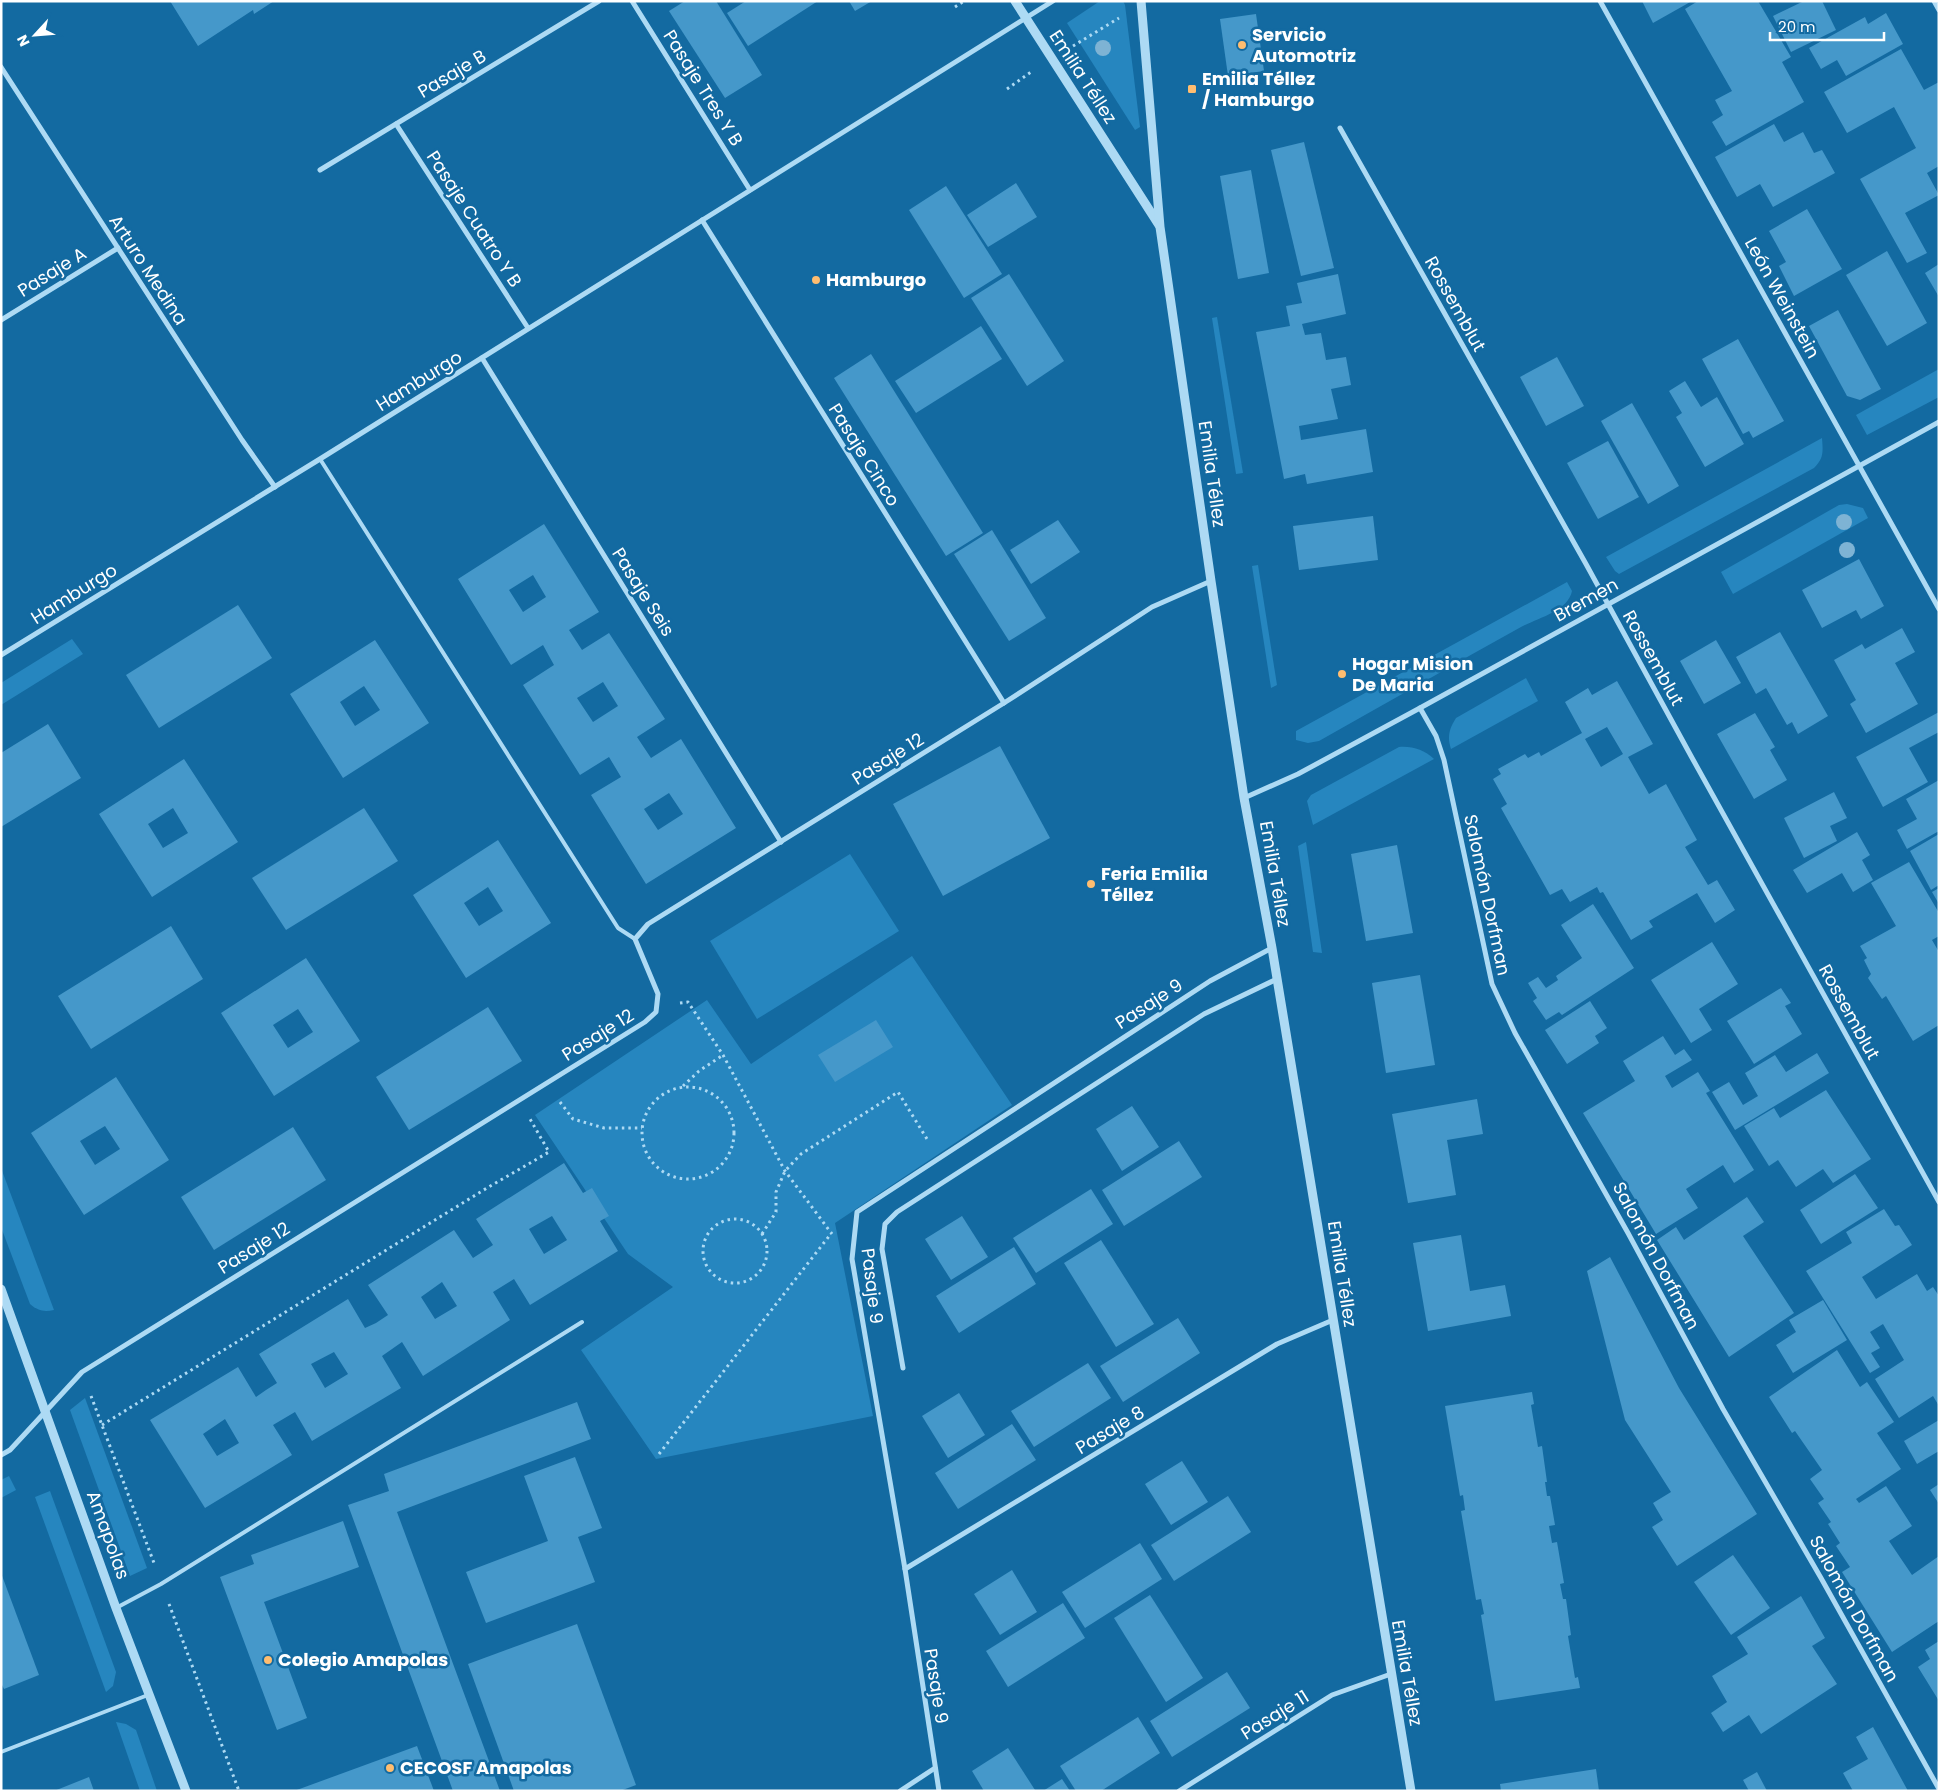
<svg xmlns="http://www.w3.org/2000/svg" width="1940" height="1792" viewBox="0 0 1940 1792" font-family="Poppins,sans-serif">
<rect width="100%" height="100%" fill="#136aa1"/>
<g fill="#2686bf">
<path d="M1100,1H1123L1125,5L1140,127L1135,130L1067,23Z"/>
<path d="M1217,317L1243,473L1236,474L1212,318Z"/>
<path d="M1939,369V397L1867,435L1856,415Z"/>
<path d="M1822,438C1823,452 1824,458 1814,468L1619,574L1615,571L1606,557Z"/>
<path d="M1847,504L1863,508L1868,518L1733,594L1721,572L1839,505Z"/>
<path d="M1258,565L1277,685L1271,688L1252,566Z"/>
<path d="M1567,582L1572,591C1568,611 1538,618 1521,627C1454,664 1387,703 1319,741L1308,743L1296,740V731Z"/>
<path d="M72,639L83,654L1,705V683Z"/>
<path d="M1526,678L1538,701L1451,749C1447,737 1449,729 1456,718Z"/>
<path d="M1399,747C1413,746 1424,750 1434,759L1313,825L1307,801L1311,795Z"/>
<path d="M1306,842L1322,953L1313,952L1298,846Z"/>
<path d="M850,854L899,931L757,1019L710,941Z"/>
<path d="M912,956L1012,1105L835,1223L873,1416L656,1459L581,1350L673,1287L628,1254L535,1115L707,1000L751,1064Z"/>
<path d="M1,1168L54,1310C44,1312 38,1311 30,1304L1,1227Z"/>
<path d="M85,1398L147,1568L130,1576L70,1410Z"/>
<path d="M9,1476L16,1490L1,1498V1480Z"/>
<path d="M50,1491L116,1672L113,1686L106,1692L35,1497Z"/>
<path d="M116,1722L126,1724L136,1730L157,1791H140Z"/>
</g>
<g fill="#4598ca" fill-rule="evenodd">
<path d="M170,1H274L254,14L253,10L198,46Z"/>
<path d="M685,1H716L762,75L725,98L669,11Z"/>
<path d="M746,1H818L748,46L727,13Z"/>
<path d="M849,1H872L855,11Z"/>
<path d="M1642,1H1692L1653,23Z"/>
<path d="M1698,1H1758L1791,57L1782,62L1804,102L1726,146L1712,122L1723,115L1715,100L1732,91L1685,9Z"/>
<path d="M1804,1H1822L1836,30L1791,52L1773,16Z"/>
<path d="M1886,13L1903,44L1846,76L1837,60L1821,69L1809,48L1865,17L1868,24Z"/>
<path d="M1256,14L1264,71L1228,76L1220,19Z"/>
<path d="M1901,49L1924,90L1939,82V166L1927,173L1939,195L1905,213L1927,253L1907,263L1860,179L1916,148L1894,107L1847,133L1824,92Z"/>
<path d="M1774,124L1784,142L1803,132L1814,153L1822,150L1835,173L1773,207L1760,184L1737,197L1715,157Z"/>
<path d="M1304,142L1334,268L1301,276L1271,150Z"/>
<path d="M1251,170L1269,273L1238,279L1220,176Z"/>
<path d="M1016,183L1037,217L988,247L967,215Z"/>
<path d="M946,186L1002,274L964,298L909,210Z"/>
<path d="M1807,209L1842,269L1794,296L1779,266L1786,262L1769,231Z"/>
<path d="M1887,251L1927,323L1887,346L1846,275Z"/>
<path d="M1939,264V297L1925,273Z"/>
<path d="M1009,274L1064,361L1027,386L971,298Z"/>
<path d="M1338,274L1346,314L1302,324L1305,335L1321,333L1326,360L1346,357L1351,385L1331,389L1338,419L1299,426L1301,440L1366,429L1373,472L1307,484L1305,474L1284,479L1256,332L1290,326L1286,306L1302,303L1297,283Z"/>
<path d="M1838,310L1881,389L1860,400L1847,396L1809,326Z"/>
<path d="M981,326L1002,359L916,413L895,381Z"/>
<path d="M1738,339L1784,421L1753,438L1749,431L1743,434L1702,359Z"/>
<path d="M871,354L983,533L946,556L834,378Z"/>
<path d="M1557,357L1584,406L1546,426L1520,377Z"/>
<path d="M1685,381L1701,407L1717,397L1744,444L1705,467L1676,417L1682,413L1669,391Z"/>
<path d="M1632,403L1679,486L1648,504L1601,421Z"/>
<path d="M1608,441L1639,497L1598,519L1567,463Z"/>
<path d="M1373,516L1378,560L1299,570L1293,526Z"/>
<path d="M1058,520L1080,552L1031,584L1010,550Z"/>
<path d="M544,524L599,612L569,630L582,650L609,633L665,719L637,737L651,758L681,739L736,828L646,884L591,795L621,777L609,757L580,775L523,685L554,665L549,656L543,645L511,665L458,579ZM533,575L546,597L523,612L509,590ZM603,682L618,706L593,722L577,698ZM669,793L683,814L658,830L644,809Z"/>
<path d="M992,530L1046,618L1009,641L954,554Z"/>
<path d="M1859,559L1884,606L1861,619L1856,610L1822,628L1802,590Z"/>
<path d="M238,605L272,658L159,728L126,675Z"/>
<path d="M1902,628L1915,652L1895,663L1918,704L1866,733L1850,704L1856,700L1834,660L1862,644L1865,649Z"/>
<path d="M1780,632L1828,716L1798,734L1792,722L1787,725L1766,688L1756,694L1736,657Z"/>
<path d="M375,640L429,723L343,778L290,694ZM364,686L380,710L355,726L340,702Z"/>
<path d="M1716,640L1741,683L1704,704L1680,661Z"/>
<path d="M1617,681L1653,744L1628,757L1649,794L1666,784L1697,840L1685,847L1708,885L1717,880L1735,910L1715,923L1697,893L1649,921L1653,927L1631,940L1603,892L1600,893L1597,887L1570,902L1562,889L1550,895L1501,808L1507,804L1493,779L1501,774L1498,769L1525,754L1528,758L1539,752L1541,756L1582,733L1565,702L1588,688L1592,695ZM1607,727L1623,754L1601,767L1585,739Z"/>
<path d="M1939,712V732L1909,748L1928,782L1883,807L1856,757Z"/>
<path d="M1755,713L1775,747L1770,750L1787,780L1754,799L1717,734Z"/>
<path d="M48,724L81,778L1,827V753Z"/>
<path d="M1000,746L1050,838L943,896L893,804Z"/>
<path d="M184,759L238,842L152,897L99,814ZM173,808L188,833L163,848L148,824Z"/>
<path d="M1939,780V831L1907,849L1897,830L1917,819L1906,799Z"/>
<path d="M1834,792L1847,818L1830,826L1837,841L1804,858L1784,818Z"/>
<path d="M364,808L398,861L286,930L252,878Z"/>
<path d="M1857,832L1870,855L1862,860L1873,880L1853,892L1842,873L1807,893L1793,870Z"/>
<path d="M1939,834V885L1931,890L1910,851Z"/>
<path d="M498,840L551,923L466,978L413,895ZM488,887L503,911L479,926L464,903Z"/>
<path d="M1397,845L1413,933L1366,941L1351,854Z"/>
<path d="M1909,862L1939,913V936L1932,940L1939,952V1025L1913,1041L1886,996L1882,999L1868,978L1871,974L1864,960L1867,958L1860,946L1896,926L1871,883Z"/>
<path d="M1939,888V904L1932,892Z"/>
<path d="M1593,904L1634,968L1562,1015L1559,1012L1546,1020L1533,1001L1537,998L1528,983L1538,977L1546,988L1558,980L1556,976L1582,958L1561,925Z"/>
<path d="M171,926L203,979L91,1049L58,996Z"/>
<path d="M1712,942L1738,984L1699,1009L1712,1030L1691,1043L1651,980Z"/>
<path d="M306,958L360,1041L274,1096L221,1013ZM298,1009L313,1032L288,1048L273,1025Z"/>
<path d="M1420,975L1435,1065L1386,1073L1372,983Z"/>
<path d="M1781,988L1791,1003L1785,1006L1802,1034L1754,1064L1727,1021Z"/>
<path d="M1590,1001L1607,1028L1595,1036L1599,1043L1567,1064L1545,1030Z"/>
<path d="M488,1007L522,1061L409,1130L376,1077Z"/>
<path d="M876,1020L893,1047L835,1082L818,1055Z"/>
<path d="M1663,1036L1675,1055L1684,1049L1692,1060L1665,1076L1672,1088L1698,1072L1710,1091L1706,1093L1754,1170L1734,1183L1723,1165L1686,1189L1698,1208L1656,1234L1583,1113L1635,1081L1623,1061Z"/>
<path d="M1817,1053L1829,1073L1735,1130L1712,1092L1729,1082L1743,1105L1758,1096L1745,1073L1775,1055L1786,1072Z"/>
<path d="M116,1077L169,1160L84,1215L31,1133ZM105,1126L120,1149L95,1165L80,1141Z"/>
<path d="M1826,1090L1871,1159L1833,1183L1823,1169L1796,1187L1778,1160L1769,1166L1744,1126L1774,1108L1780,1118Z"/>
<path d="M1477,1099L1483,1134L1447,1140L1456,1195L1408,1203L1392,1114Z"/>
<path d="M1132,1106L1159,1147L1122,1171L1096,1129Z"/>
<path d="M293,1127L326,1180L214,1250L181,1197Z"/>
<path d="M1179,1141L1202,1177L1124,1226L1102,1190Z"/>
<path d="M564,1163L583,1193L592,1188L609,1216L600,1221L618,1251L530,1305L514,1279L493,1292L510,1320L423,1376L402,1342L382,1356L401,1388L312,1441L295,1412L273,1425L292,1455L205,1508L150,1420L238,1367L256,1397L266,1390L277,1383L259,1354L348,1299L365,1328L376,1323L388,1315L368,1285L454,1230L473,1258L493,1245L476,1219ZM552,1216L567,1240L544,1254L529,1229ZM442,1282L457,1306L435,1319L421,1297ZM334,1352L348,1374L325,1388L311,1364ZM225,1419L239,1443L217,1456L203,1434Z"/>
<path d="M1855,1174L1878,1208L1821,1244L1800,1210Z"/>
<path d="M1091,1189L1113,1224L1036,1273L1013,1238Z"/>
<path d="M1747,1197L1764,1222L1743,1236L1794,1313L1729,1357L1657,1240L1676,1227L1684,1240Z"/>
<path d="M1884,1209L1895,1226L1899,1225L1912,1245L1862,1277L1876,1299L1917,1274L1927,1291L1933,1287L1939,1296V1406L1933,1396L1899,1418L1875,1379L1904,1360L1883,1324L1870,1332L1880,1348L1871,1353L1880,1367L1870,1373L1806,1271L1852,1243L1846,1232Z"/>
<path d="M962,1216L988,1257L951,1280L925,1239Z"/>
<path d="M1461,1235L1470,1291L1505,1285L1511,1316L1428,1331L1413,1243Z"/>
<path d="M1101,1240L1154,1324L1116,1347L1064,1263Z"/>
<path d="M1014,1247L1036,1284L959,1333L936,1296Z"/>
<path d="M1610,1257L1679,1388L1757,1514L1677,1566L1652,1527L1663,1520L1653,1503L1671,1492L1625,1420L1587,1271Z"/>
<path d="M1823,1300L1847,1340L1793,1373L1776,1345L1796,1332L1789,1320Z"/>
<path d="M1178,1318L1200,1353L1123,1402L1100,1366Z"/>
<path d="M1837,1350L1860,1387L1867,1382L1894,1422L1877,1433L1901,1469L1856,1499L1859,1503L1886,1486L1912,1526L1889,1541L1912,1575L1939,1556V1621L1892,1652L1842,1572L1850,1567L1836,1546L1840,1543L1828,1524L1831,1522L1818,1503L1824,1499L1810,1479L1822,1470L1795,1431L1792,1433L1769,1397Z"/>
<path d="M1088,1363L1111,1398L1034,1447L1011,1411Z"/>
<path d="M1532,1392L1534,1404L1531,1405L1538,1447L1542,1446L1547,1482H1545L1547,1496H1550L1555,1525L1549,1526L1552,1543L1557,1542L1564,1583L1560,1584L1563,1599H1566L1571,1635L1568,1636L1575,1678L1578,1677L1580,1688L1495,1701L1481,1615L1484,1614L1481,1599L1476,1600L1461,1511L1465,1510L1463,1495L1460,1496L1445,1406Z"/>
<path d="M959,1393L985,1435L948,1458L922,1416Z"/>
<path d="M577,1402L591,1439L397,1512L500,1791H453L348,1505L389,1491L384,1474Z"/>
<path d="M1939,1420V1451L1917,1464L1904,1441Z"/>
<path d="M1012,1424L1036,1460L958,1509L935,1473Z"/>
<path d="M575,1457L602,1528L578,1537L595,1582L486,1623L466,1572L548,1541L524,1476Z"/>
<path d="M1182,1461L1208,1502L1171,1525L1145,1484Z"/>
<path d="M1939,1484V1504L1930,1490Z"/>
<path d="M1228,1496L1251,1532L1174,1581L1151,1545Z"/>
<path d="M343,1521L359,1567L264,1602L307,1718L277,1730L220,1577L254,1564L251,1555Z"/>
<path d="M1140,1543L1162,1579L1085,1628L1062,1592Z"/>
<path d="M1733,1555L1770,1608L1731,1635L1694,1582Z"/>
<path d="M1012,1570L1037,1612L1000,1635L974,1594Z"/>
<path d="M1,1573L39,1675L4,1689L1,1683Z"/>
<path d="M1150,1595L1203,1678L1166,1702L1114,1618Z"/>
<path d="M1801,1596L1825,1638L1812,1646L1837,1684L1761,1734L1749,1715L1723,1732L1711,1713L1727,1702L1712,1676L1748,1654L1737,1637Z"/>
<path d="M1063,1603L1085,1638L1008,1687L986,1651Z"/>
<path d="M577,1624L636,1785L620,1791H514L468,1664Z"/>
<path d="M1939,1641V1701L1918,1667L1930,1659L1925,1650Z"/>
<path d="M1227,1672L1250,1708L1172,1757L1150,1721Z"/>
<path d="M1138,1717L1160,1753L1101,1791H1076L1060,1766Z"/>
<path d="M1873,1727L1908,1791H1853L1843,1773L1868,1759L1856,1737Z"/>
<path d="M417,1746L434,1791H294Z"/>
<path d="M1008,1748L1035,1790L1033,1791H984L972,1771Z"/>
<path d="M1596,1769L1599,1791H1501L1500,1784Z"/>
<path d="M1757,1772L1767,1791H1749L1743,1780Z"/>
<path d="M89,1777L94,1791H54Z"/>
<path d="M1062,1779L1070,1791H1043Z"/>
</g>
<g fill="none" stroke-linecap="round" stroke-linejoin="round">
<g stroke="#addaf4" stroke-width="3" stroke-dasharray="2.5 4" stroke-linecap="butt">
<path d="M955,7L964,1"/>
<path d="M1073,46L1119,18"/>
<path d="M1007,89L1031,72"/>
<path d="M680,1003L688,1002L723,1055L785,1171L832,1234"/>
<path d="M683,1086L699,1071L723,1055"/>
<circle cx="688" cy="1133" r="46"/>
<path d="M560,1102L573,1119L604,1128H642"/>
<circle cx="735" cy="1251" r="32"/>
<path d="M762,1234L776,1212V1192L785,1171L801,1154L898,1092L927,1139"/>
<path d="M91,1396L154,1563"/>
<path d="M102,1425L487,1188L549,1152L530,1119"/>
<path d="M659,1454L830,1235"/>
<path d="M169,1604L239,1791"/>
</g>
<g stroke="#addaf4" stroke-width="4">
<path d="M320,459L618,928L635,939"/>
<path d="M116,1608L161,1584L582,1322"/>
<path d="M1,1752L148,1695"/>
</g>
<g stroke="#addaf4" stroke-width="5">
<path d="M632,1L750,190"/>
<path d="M1600,1L1939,609"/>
<path d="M1934,1L1939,10"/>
<path d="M1,67L242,440L275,487"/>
<path d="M396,124L528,328"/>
<path d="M1340,128L1586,564L1691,756L1939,1202"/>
<path d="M320,170L599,1"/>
<path d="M702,220L1004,703"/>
<path d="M1,320L118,248"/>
<path d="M482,358L781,842"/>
<path d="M1,655L320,459L1053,1"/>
<path d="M1420,708L1436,736L1444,760L1492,984L1515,1033L1628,1233L1723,1409L1821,1578L1939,1789"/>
<path d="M1244,798L1298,774L1420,708L1939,422"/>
<path d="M903,1368L882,1249L885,1224L897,1212L1204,1014L1277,979"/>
<path d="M1,1455L10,1450L82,1372L645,1022L656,1012L658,994L635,939L648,924L1004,703L1152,607L1211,581"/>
<path d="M905,1569L1277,1344L1333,1320"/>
<path d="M900,1791L935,1768"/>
<path d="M939,1791L905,1569L852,1259L857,1212L1210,981L1272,948"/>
<path d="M1179,1791L1332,1695L1391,1674"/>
</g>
<g stroke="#addaf4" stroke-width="9">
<path d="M1015,1L1159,225"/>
<path d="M1141,1L1160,227L1211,581L1244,798L1272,948L1411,1791"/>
<path d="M1,1289L116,1608L186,1791"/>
</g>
</g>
<g fill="#7eb3d4">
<circle cx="1103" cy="48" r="8"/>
<circle cx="1844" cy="522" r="8"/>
<circle cx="1847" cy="550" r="8"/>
</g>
<g fill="#ffbd70" stroke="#136aa1" stroke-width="2">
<circle cx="1242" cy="45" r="5"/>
<rect x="1187" y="84" width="10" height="10" rx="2.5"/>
<circle cx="816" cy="280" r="5"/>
<circle cx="1342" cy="674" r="5"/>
<circle cx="1091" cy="884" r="5"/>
<circle cx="268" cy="1660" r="5"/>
<circle cx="390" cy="1768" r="5"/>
</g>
<g text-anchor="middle" stroke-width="5" stroke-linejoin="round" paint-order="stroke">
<g font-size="18" font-weight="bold" fill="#fff" stroke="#136aa1" text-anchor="start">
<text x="1252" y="41">Servicio<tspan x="1252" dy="21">Automotriz</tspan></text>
<text x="1202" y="85">Emilia Téllez<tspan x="1202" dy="21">/ Hamburgo</tspan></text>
<text x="826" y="286">Hamburgo</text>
<text x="1352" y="670">Hogar Mision<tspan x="1352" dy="21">De Maria</tspan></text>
<text x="1101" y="880">Feria Emilia<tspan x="1101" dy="21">Téllez</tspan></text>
<text x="278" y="1666">Colegio Amapolas</text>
<text x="400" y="1774">CECOSF Amapolas</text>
</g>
<g font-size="18" fill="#fff" stroke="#136aa1">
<text transform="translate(452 74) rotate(-31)" y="6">Pasaje B</text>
<text transform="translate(1083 77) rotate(57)" y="6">Emilia Téllez</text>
<text transform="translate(703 88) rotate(58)" y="6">Pasaje Tres Y B</text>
<text transform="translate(474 219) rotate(57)" y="6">Pasaje Cuatro Y B</text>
<text transform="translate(148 270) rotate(57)" y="6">Arturo Medina</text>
<text transform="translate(52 272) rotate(-32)" y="6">Pasaje A</text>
<text transform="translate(1782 298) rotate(61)" y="6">León Weinstein</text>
<text transform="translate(1455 304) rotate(61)" y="6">Rossemblut</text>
<text transform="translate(419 381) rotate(-32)" y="6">Hamburgo</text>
<text transform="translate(864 455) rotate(58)" y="6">Pasaje Cinco</text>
<text transform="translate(1212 474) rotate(82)" y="6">Emilia Téllez</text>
<text transform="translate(643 592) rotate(58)" y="6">Pasaje Seis</text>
<text transform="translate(74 594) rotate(-32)" y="6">Hamburgo</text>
<text transform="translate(1586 600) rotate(-29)" y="6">Bremen</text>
<text transform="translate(1653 658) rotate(61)" y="6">Rossemblut</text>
<text transform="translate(888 759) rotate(-32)" y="6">Pasaje 12</text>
<text transform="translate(1275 874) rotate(80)" y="6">Emilia Téllez</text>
<text transform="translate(1487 895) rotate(78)" y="6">Salomón Dorfman</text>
<text transform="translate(1149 1004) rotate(-33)" y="6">Pasaje 9</text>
<text transform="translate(1849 1012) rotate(61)" y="6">Rossemblut</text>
<text transform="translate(598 1035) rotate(-32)" y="6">Pasaje 12</text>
<text transform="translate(254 1248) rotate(-32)" y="6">Pasaje 12</text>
<text transform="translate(1656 1256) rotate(62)" y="6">Salomón Dorfman</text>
<text transform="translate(1342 1274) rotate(81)" y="6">Emilia Téllez</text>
<text transform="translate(872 1286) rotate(83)" y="6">Pasaje 9</text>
<text transform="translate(1110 1430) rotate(-31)" y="6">Pasaje 8</text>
<text transform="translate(108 1535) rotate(70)" y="6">Amapolas</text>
<text transform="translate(1854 1609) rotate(61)" y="6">Salomón Dorfman</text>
<text transform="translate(1407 1673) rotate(80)" y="6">Emilia Téllez</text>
<text transform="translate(936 1686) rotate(81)" y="6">Pasaje 9</text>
<text transform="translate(1275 1715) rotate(-32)" y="6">Pasaje 11</text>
</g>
</g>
<rect width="1940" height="1792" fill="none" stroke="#ffffff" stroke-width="5"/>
<g transform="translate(35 35) rotate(244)" stroke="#136aa1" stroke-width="4" paint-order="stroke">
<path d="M0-4L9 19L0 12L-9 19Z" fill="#ffffff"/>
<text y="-8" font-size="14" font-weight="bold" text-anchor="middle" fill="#ffffff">N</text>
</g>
<path d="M1770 32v8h114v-8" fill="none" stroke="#ffffff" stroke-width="2.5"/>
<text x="1778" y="32" font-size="15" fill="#ffffff" stroke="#136aa1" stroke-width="4" paint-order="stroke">20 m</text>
</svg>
